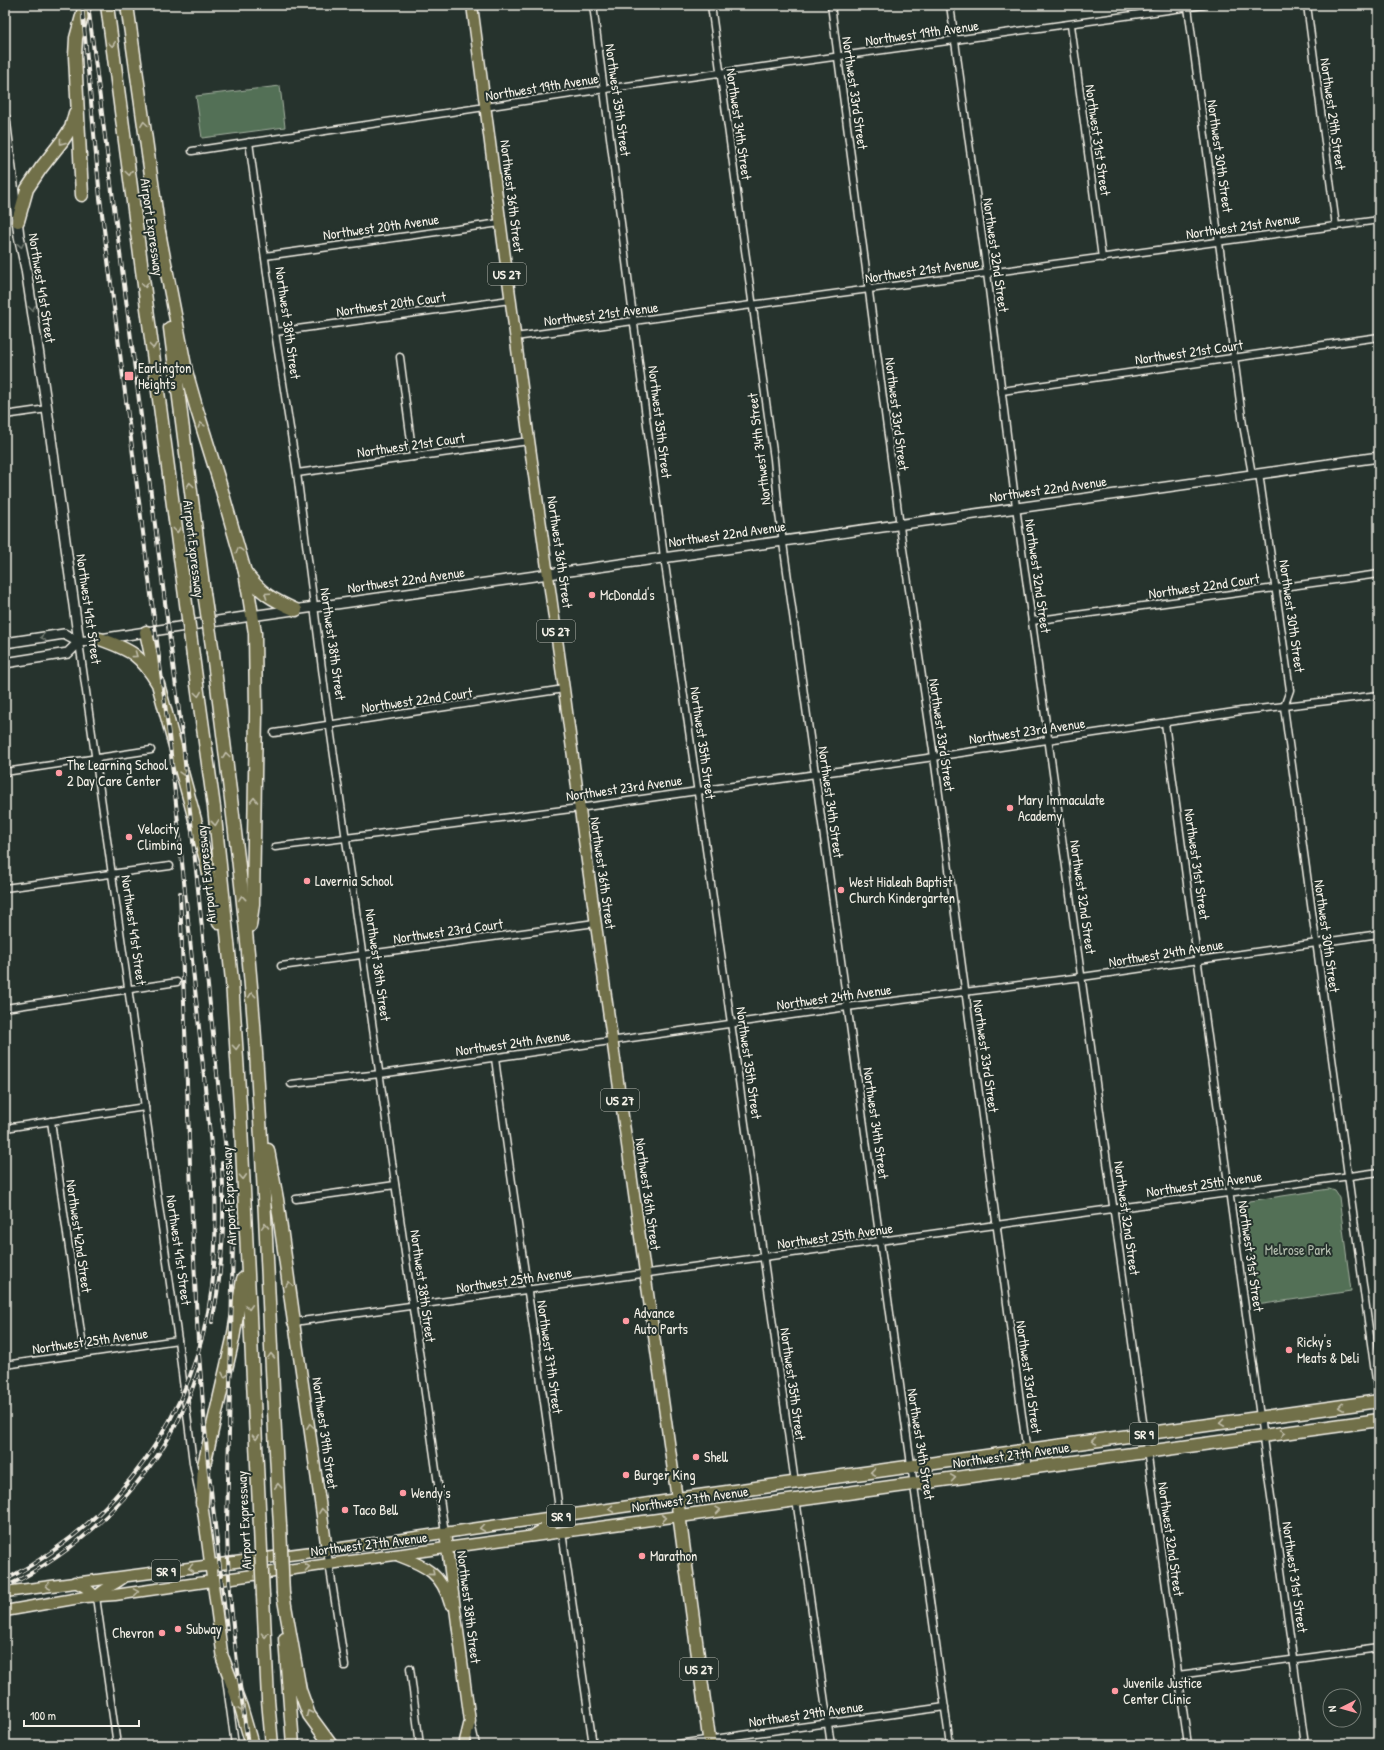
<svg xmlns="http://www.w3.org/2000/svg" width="1384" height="1750" viewBox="0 0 1384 1750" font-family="'Patrick Hand',sans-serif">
<rect width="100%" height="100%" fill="#26332d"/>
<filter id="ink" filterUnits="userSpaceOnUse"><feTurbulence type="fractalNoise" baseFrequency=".025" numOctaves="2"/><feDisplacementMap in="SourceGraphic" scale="8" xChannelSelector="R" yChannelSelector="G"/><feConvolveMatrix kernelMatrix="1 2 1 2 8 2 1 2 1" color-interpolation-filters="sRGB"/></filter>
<g filter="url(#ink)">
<g fill="#537057" stroke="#a4b0a0">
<path d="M280,86L285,127L202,138L196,96Z"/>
<path d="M1329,1189L1335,1191L1339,1197L1351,1291L1257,1305L1244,1208L1249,1201Z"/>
</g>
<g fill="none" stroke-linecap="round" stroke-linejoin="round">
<g stroke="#f4f1e8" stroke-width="9">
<g id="street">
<path d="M593,5L664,557L731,1023L795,1483"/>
<path d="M711,5L774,459L779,514L950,1745"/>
<path d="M831,5L903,549L934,757L1029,1468"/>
<path d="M950,5L987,273L1016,507L1188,1745"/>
<path d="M1307,5L1336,226"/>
<path d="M1188,7L1243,425L1252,474"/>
<path d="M1071,25L1102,258"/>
<path d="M249,142L275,332L297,473L326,700L445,1533"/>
<path d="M192,151L605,89L1204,5"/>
<path d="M265,256L500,223"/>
<path d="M275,332L510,300"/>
<path d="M515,337L1379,220"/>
<path d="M400,357L413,457"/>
<path d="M1002,391L1379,337"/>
<path d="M5,415L47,409"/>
<path d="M297,473L529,441"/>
<path d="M1259,473L1290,690L1284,707L1379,1402"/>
<path d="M1032,621L1379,574"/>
<path d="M79,642L178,1340L193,1463L199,1493"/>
<path d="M1165,723L1305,1745"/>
<path d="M274,733L564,689"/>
<path d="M5,772L151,750"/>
<path d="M275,847L579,808L934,757L1241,711L1379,695"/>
<path d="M5,888L170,866"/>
<path d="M281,966L595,923"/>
<path d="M5,1008L177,982"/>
<path d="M495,1058C514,1206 538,1354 558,1502V1517"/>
<path d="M291,1084L380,1074L847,1007L1082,977L1379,934"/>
<path d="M51,1121L84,1354"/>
<path d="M5,1128L145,1107"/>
<path d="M296,1199L395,1185"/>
<path d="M294,1322L1379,1172"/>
<path d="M5,1365L178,1340"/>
<path d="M796,1499L831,1745"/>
<path d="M562,1532L593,1745"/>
<path d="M327,1550L345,1666"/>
<path d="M96,1597L117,1745"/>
<path d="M410,1668L420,1745"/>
<path d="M1178,1675L1379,1648"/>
<path d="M226,1679L235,1745"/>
<path d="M471,1723L476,1745"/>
<path d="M670,1745L945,1707"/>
</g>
</g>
<g stroke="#f4f1e8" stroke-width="12">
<g id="secondary">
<path d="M5,118L19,236L26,269L47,409L79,642"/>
<path d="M5,643L64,634L79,642L100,639L251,616L1379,457"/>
<path d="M5,663L68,653L79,642"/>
</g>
</g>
<g stroke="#f4f1e8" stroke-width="13">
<g id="primary">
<path d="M294,1322L327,1550"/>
<path d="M202,1503L223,1659"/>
<path d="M445,1533L470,1721L464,1745"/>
<path d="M534,1535C542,1529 553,1526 558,1517"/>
<path d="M399,1556C426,1566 442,1574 450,1604"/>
<path d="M75,1582L85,1587L96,1597C104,1588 114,1585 123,1578"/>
<path d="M5,1592L327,1550L677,1499L584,840L564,689L528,433L472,5"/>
<path d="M5,1611L85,1597L115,1595L329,1564L680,1516"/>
</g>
</g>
<g stroke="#f4f1e8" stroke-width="15">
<g id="highway">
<path d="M107,5L185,596"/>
<path d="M127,5L160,239"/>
<path d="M82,195L75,56L76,38L85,5"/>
<path d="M18,221L27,189L41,168L63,140L71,128L75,113"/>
<path d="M159,232L186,371L197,410L220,484L245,572L255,633L256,713L253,904L250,926"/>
<path d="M170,328L204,593"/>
<path d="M245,572C262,594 271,599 296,610"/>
<path d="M146,632L155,674"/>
<path d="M100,639C131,650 141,655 158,684L206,860L219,923"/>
<path d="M213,653C228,776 245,900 254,1024C266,1191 270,1358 280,1525"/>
<path d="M193,656L214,807L232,981L240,1105L260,1528"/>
<path d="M268,1150L277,1199L294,1322"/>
<path d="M202,1503L204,1465L233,1339L243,1279"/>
<path d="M680,1516L1379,1420"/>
<path d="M283,1594L300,1690L309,1715L331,1745"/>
<path d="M263,1596L268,1700L272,1745"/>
<path d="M285,1639L293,1745"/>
<path d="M223,1659L241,1707L252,1745"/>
<path d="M710,1745L677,1499L1379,1401"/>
</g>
</g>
<use href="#street" stroke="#26332d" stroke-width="6"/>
<use href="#secondary" stroke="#26332d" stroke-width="9"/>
<use href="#primary" stroke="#71704a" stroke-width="10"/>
<use href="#highway" stroke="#71704a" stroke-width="12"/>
<g stroke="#f4f1e8" stroke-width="4">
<g id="rail">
<path d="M88,5L182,734L218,1083L230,1183L233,1240L227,1528C228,1601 238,1673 248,1745"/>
<path d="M180,893L192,1219L198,1341"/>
<path d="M212,1322C223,1270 225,1216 222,1163"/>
<path d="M199,1355L208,1464L227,1629"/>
<path d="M5,1580C120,1520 195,1417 212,1287C216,1253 216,1219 215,1184L169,735L100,198L82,5"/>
<path d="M5,1587C94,1544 170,1464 199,1369"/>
</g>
</g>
<use href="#rail" stroke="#26332d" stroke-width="2.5" stroke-dasharray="8" stroke-linecap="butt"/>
<g stroke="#f4f1e8" stroke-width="15" stroke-linecap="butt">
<g id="highway-bridge">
<path d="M204,593L213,653"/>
<path d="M185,596L193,656"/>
<path d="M280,1525L283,1594"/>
<path d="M260,1528L263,1596"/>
</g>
</g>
<use href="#highway-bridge" stroke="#71704a" stroke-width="12"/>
</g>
<defs><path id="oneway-chevron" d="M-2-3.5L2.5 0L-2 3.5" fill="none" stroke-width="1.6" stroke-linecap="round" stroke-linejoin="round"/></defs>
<g stroke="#c0bda9">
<use href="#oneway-chevron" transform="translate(112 44) rotate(83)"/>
<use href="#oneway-chevron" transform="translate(144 124) rotate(-98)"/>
<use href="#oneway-chevron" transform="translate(62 142) rotate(127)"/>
<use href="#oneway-chevron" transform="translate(129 173) rotate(82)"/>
<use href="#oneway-chevron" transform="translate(145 285) rotate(82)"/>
<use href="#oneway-chevron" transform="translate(153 346) rotate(83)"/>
<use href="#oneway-chevron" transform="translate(201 425) rotate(-108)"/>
<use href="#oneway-chevron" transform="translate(190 485) rotate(-98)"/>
<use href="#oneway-chevron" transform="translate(177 530) rotate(83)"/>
<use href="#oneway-chevron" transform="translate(239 550) rotate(-106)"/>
<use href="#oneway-chevron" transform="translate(267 595) rotate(-145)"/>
<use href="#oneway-chevron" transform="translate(135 655) rotate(36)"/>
<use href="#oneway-chevron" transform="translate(198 694) rotate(82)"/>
<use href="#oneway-chevron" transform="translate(226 755) rotate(-97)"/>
<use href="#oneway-chevron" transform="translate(183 773) rotate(74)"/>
<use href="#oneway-chevron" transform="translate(254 800) rotate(-89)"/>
<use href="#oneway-chevron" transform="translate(215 823) rotate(84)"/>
<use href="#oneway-chevron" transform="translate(242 898) rotate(-96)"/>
<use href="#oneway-chevron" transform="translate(252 995) rotate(-95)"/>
<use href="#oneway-chevron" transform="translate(236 1047) rotate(86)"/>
<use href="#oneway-chevron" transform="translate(243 1177) rotate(87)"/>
<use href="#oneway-chevron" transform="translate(265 1226) rotate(-92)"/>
<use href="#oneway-chevron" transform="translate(289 1284) rotate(-98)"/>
<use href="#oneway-chevron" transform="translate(249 1307) rotate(87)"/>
<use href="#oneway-chevron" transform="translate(271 1356) rotate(-92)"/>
<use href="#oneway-chevron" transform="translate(225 1375) rotate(102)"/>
<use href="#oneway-chevron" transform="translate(1341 1407) rotate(172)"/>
<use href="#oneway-chevron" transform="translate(1222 1423) rotate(172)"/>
<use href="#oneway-chevron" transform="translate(310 1426) rotate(-98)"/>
<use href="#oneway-chevron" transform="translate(1283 1433) rotate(-8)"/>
<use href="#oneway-chevron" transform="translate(256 1437) rotate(87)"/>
<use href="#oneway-chevron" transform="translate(1094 1441) rotate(172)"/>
<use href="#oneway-chevron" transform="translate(873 1472) rotate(172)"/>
<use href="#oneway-chevron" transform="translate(953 1478) rotate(-8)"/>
<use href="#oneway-chevron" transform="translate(278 1486) rotate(-93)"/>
<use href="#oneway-chevron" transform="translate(611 1509) rotate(172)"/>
<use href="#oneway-chevron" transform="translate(718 1510) rotate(-8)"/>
<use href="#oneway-chevron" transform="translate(322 1511) rotate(-98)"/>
<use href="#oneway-chevron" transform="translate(664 1518) rotate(-8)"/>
<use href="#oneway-chevron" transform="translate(482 1528) rotate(172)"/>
<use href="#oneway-chevron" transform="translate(307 1567) rotate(-8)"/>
<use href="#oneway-chevron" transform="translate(191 1568) rotate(173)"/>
<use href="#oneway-chevron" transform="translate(432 1573) rotate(41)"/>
<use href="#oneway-chevron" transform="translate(48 1586) rotate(172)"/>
<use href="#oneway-chevron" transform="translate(136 1592) rotate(-9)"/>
<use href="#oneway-chevron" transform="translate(265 1635) rotate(87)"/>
<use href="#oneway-chevron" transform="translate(241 1709) rotate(72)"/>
<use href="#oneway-chevron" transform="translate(309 1713) rotate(-115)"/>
</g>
<g stroke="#6e766e">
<use href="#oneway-chevron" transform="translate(1357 223) rotate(-8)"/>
<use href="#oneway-chevron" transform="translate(21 245) rotate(79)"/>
<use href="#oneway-chevron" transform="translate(32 308) rotate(82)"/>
<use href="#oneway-chevron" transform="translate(43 637) rotate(171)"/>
</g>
</g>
<g fill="#ff9aa2" stroke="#26332d" stroke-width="1.5">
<rect x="124" y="371" width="10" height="10" rx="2"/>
<circle cx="592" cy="595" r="4"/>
<circle cx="59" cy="773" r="4"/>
<circle cx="1010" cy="808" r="4"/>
<circle cx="129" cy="837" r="4"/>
<circle cx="307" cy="881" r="4"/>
<circle cx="841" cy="890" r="4"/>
<circle cx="626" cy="1321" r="4"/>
<circle cx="1289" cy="1350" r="4"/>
<circle cx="696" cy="1457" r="4"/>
<circle cx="626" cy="1475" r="4"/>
<circle cx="403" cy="1493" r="4"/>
<circle cx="345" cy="1510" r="4"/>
<circle cx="642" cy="1556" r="4"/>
<circle cx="178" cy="1629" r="4"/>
<circle cx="162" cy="1633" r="4"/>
<circle cx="1115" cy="1691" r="4"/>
</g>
<g text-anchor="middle" stroke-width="4" stroke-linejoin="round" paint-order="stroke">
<g fill="#26332d" stroke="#b6b8b0" stroke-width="1">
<rect x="488" y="263" width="38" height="22" rx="3"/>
<rect x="537" y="620" width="38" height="22" rx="3"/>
<rect x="601" y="1089" width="38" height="22" rx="3"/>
<rect x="1130" y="1423" width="28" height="22" rx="3"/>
<rect x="547" y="1505" width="28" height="22" rx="3"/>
<rect x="152" y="1560" width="28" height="22" rx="3"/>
<rect x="680" y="1658" width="38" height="22" rx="3"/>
</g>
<g font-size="13" font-weight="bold" fill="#f4f1e8">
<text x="507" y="279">US 27</text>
<text x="556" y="636">US 27</text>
<text x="620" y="1105">US 27</text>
<text x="1144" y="1439">SR 9</text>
<text x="561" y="1521">SR 9</text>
<text x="166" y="1576">SR 9</text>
<text x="699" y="1674">US 27</text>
</g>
<g font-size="14" fill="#f4f1e8" stroke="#26332d">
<text transform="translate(922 33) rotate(-8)" y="5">Northwest 19th Avenue</text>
<text transform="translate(542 87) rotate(-9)" y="5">Northwest 19th Avenue</text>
<text transform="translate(855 93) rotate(82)" y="5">Northwest 33rd Street</text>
<text transform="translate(618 100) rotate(82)" y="5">Northwest 35th Street</text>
<text transform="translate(1333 114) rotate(82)" y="5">Northwest 29th Street</text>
<text transform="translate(739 124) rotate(82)" y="5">Northwest 34th Street</text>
<text transform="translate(1098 140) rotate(82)" y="5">Northwest 31st Street</text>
<text transform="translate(1220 156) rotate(82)" y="5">Northwest 30th Street</text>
<text transform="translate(512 196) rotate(83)" y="5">Northwest 36th Street</text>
<text transform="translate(1243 226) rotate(-8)" y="5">Northwest 21st Avenue</text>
<text transform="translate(152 227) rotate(82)" y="5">Airport Expressway</text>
<text transform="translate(381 227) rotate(-8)" y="5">Northwest 20th Avenue</text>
<text transform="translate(996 255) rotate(82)" y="5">Northwest 32nd Street</text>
<text transform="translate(922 270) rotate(-8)" y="5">Northwest 21st Avenue</text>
<text transform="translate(42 288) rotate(81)" y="5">Northwest 41st Street</text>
<text transform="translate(391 304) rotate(-8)" y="5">Northwest 20th Court</text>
<text transform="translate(601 314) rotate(-7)" y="5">Northwest 21st Avenue</text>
<text transform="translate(288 323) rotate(82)" y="5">Northwest 38th Street</text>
<text transform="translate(1189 352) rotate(-8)" y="5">Northwest 21st Court</text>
<text transform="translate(897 414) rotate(83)" y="5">Northwest 33rd Street</text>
<text transform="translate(660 422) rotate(83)" y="5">Northwest 35th Street</text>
<text transform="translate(411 445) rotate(-8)" y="5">Northwest 21st Court</text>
<text transform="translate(759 449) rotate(-97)" y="5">Northwest 34th Street</text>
<text transform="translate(1048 489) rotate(-8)" y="5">Northwest 22nd Avenue</text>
<text transform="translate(727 534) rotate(-8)" y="5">Northwest 22nd Avenue</text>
<text transform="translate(194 549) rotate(83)" y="5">Airport Expressway</text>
<text transform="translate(560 552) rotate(82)" y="5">Northwest 36th Street</text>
<text transform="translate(1038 576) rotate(82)" y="5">Northwest 32nd Street</text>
<text transform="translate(406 580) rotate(-8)" y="5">Northwest 22nd Avenue</text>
<text transform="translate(1204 586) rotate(-8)" y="5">Northwest 22nd Court</text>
<text transform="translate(89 609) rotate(82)" y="5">Northwest 41st Street</text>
<text transform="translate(1292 616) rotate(82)" y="5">Northwest 30th Street</text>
<text transform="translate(333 644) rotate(82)" y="5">Northwest 38th Street</text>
<text transform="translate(417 700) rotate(-8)" y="5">Northwest 22nd Court</text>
<text transform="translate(1027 731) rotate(-8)" y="5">Northwest 23rd Avenue</text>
<text transform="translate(942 735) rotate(82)" y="5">Northwest 33rd Street</text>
<text transform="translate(703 743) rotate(82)" y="5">Northwest 35th Street</text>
<text transform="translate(624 788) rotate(-8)" y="5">Northwest 23rd Avenue</text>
<text transform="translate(831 802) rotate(82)" y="5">Northwest 34th Street</text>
<text transform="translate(1197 864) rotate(82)" y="5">Northwest 31st Street</text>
<text transform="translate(603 873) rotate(82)" y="5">Northwest 36th Street</text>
<text transform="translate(206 874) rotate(-96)" y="5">Airport Expressway</text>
<text transform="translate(1083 897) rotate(82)" y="5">Northwest 32nd Street</text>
<text transform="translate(134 930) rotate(82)" y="5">Northwest 41st Street</text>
<text transform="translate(448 931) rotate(-8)" y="5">Northwest 23rd Court</text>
<text transform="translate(1327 936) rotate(82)" y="5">Northwest 30th Street</text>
<text transform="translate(1166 953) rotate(-9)" y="5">Northwest 24th Avenue</text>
<text transform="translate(378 965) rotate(82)" y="5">Northwest 38th Street</text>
<text transform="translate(834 997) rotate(-8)" y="5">Northwest 24th Avenue</text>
<text transform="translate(513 1043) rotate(-8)" y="5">Northwest 24th Avenue</text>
<text transform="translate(986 1056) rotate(82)" y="5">Northwest 33rd Street</text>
<text transform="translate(749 1063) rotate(82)" y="5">Northwest 35th Street</text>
<text transform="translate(876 1123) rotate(82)" y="5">Northwest 34th Street</text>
<text transform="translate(1204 1184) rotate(-8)" y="5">Northwest 25th Avenue</text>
<text transform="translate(648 1194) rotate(82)" y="5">Northwest 36th Street</text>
<text transform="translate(229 1196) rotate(-93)" y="5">Airport Expressway</text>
<text transform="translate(1127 1218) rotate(82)" y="5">Northwest 32nd Street</text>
<text transform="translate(79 1236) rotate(82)" y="5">Northwest 42nd Street</text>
<text transform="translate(835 1236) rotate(-8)" y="5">Northwest 25th Avenue</text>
<text transform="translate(179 1250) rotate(82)" y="5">Northwest 41st Street</text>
<text transform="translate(1251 1256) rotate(82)" y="5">Northwest 31st Street</text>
<text transform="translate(514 1280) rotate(-8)" y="5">Northwest 25th Avenue</text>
<text transform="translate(423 1286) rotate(82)" y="5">Northwest 38th Street</text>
<text transform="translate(90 1341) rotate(-8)" y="5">Northwest 25th Avenue</text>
<text transform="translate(550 1357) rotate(82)" y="5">Northwest 37th Street</text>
<text transform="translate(1029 1377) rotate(82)" y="5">Northwest 33rd Street</text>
<text transform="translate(793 1384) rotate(82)" y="5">Northwest 35th Street</text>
<text transform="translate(325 1433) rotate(82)" y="5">Northwest 39th Street</text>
<text transform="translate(921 1444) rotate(81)" y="5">Northwest 34th Street</text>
<text transform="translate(1011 1455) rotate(-8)" y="5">Northwest 27th Avenue</text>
<text transform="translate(690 1499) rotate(-8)" y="5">Northwest 27th Avenue</text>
<text transform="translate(244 1520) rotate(-93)" y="5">Airport Expressway</text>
<text transform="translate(1171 1539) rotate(82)" y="5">Northwest 32nd Street</text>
<text transform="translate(369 1544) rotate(-7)" y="5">Northwest 27th Avenue</text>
<text transform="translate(1295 1577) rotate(82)" y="5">Northwest 31st Street</text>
<text transform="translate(469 1607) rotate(83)" y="5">Northwest 38th Street</text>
<text transform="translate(806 1714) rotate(-8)" y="5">Northwest 29th Avenue</text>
</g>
<g font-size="14" fill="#f4f1e8" stroke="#26332d" text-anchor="start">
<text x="138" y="373">Earlington<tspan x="138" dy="16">Heights</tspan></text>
<text x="600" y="600">McDonald's</text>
<text x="67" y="770">The Learning School<tspan x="67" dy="16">2 Day Care Center</tspan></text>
<text x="1018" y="805">Mary Immaculate<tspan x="1018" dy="16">Academy</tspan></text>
<text x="137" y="834">Velocity<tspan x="137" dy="16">Climbing</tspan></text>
<text x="315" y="886">Lavernia School</text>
<text x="849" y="887">West Hialeah Baptist<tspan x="849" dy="16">Church Kindergarten</tspan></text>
<text x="634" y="1318">Advance<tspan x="634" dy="16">Auto Parts</tspan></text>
<text x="1297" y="1347">Ricky's<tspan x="1297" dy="16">Meats &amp; Deli</tspan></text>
<text x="704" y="1462">Shell</text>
<text x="634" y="1480">Burger King</text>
<text x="411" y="1498">Wendy's</text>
<text x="353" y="1515">Taco Bell</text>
<text x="650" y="1561">Marathon</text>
<text x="186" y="1634">Subway</text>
<text x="154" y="1638" text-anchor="end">Chevron</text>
<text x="1123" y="1688">Juvenile Justice<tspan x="1123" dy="16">Center Clinic</tspan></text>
</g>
<g font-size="14" fill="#b4bdae" stroke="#26332d">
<text x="1298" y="1255">Melrose Park</text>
</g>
</g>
<rect width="1384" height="1750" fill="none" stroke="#26332d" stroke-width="20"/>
<rect x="10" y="10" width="1364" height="1730" fill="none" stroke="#f4f1e8" stroke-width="1.5" filter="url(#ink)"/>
<g transform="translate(1342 1708) rotate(264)"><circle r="19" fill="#26332d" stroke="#787f78"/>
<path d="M0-3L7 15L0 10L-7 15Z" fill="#ff9aa2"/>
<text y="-6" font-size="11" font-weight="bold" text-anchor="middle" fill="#f4f1e8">N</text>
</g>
<path d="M24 1720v6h115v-6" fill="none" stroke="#f4f1e8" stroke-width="2"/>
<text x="30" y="1720" font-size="12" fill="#f4f1e8" stroke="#26332d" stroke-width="3" paint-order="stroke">100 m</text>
</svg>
